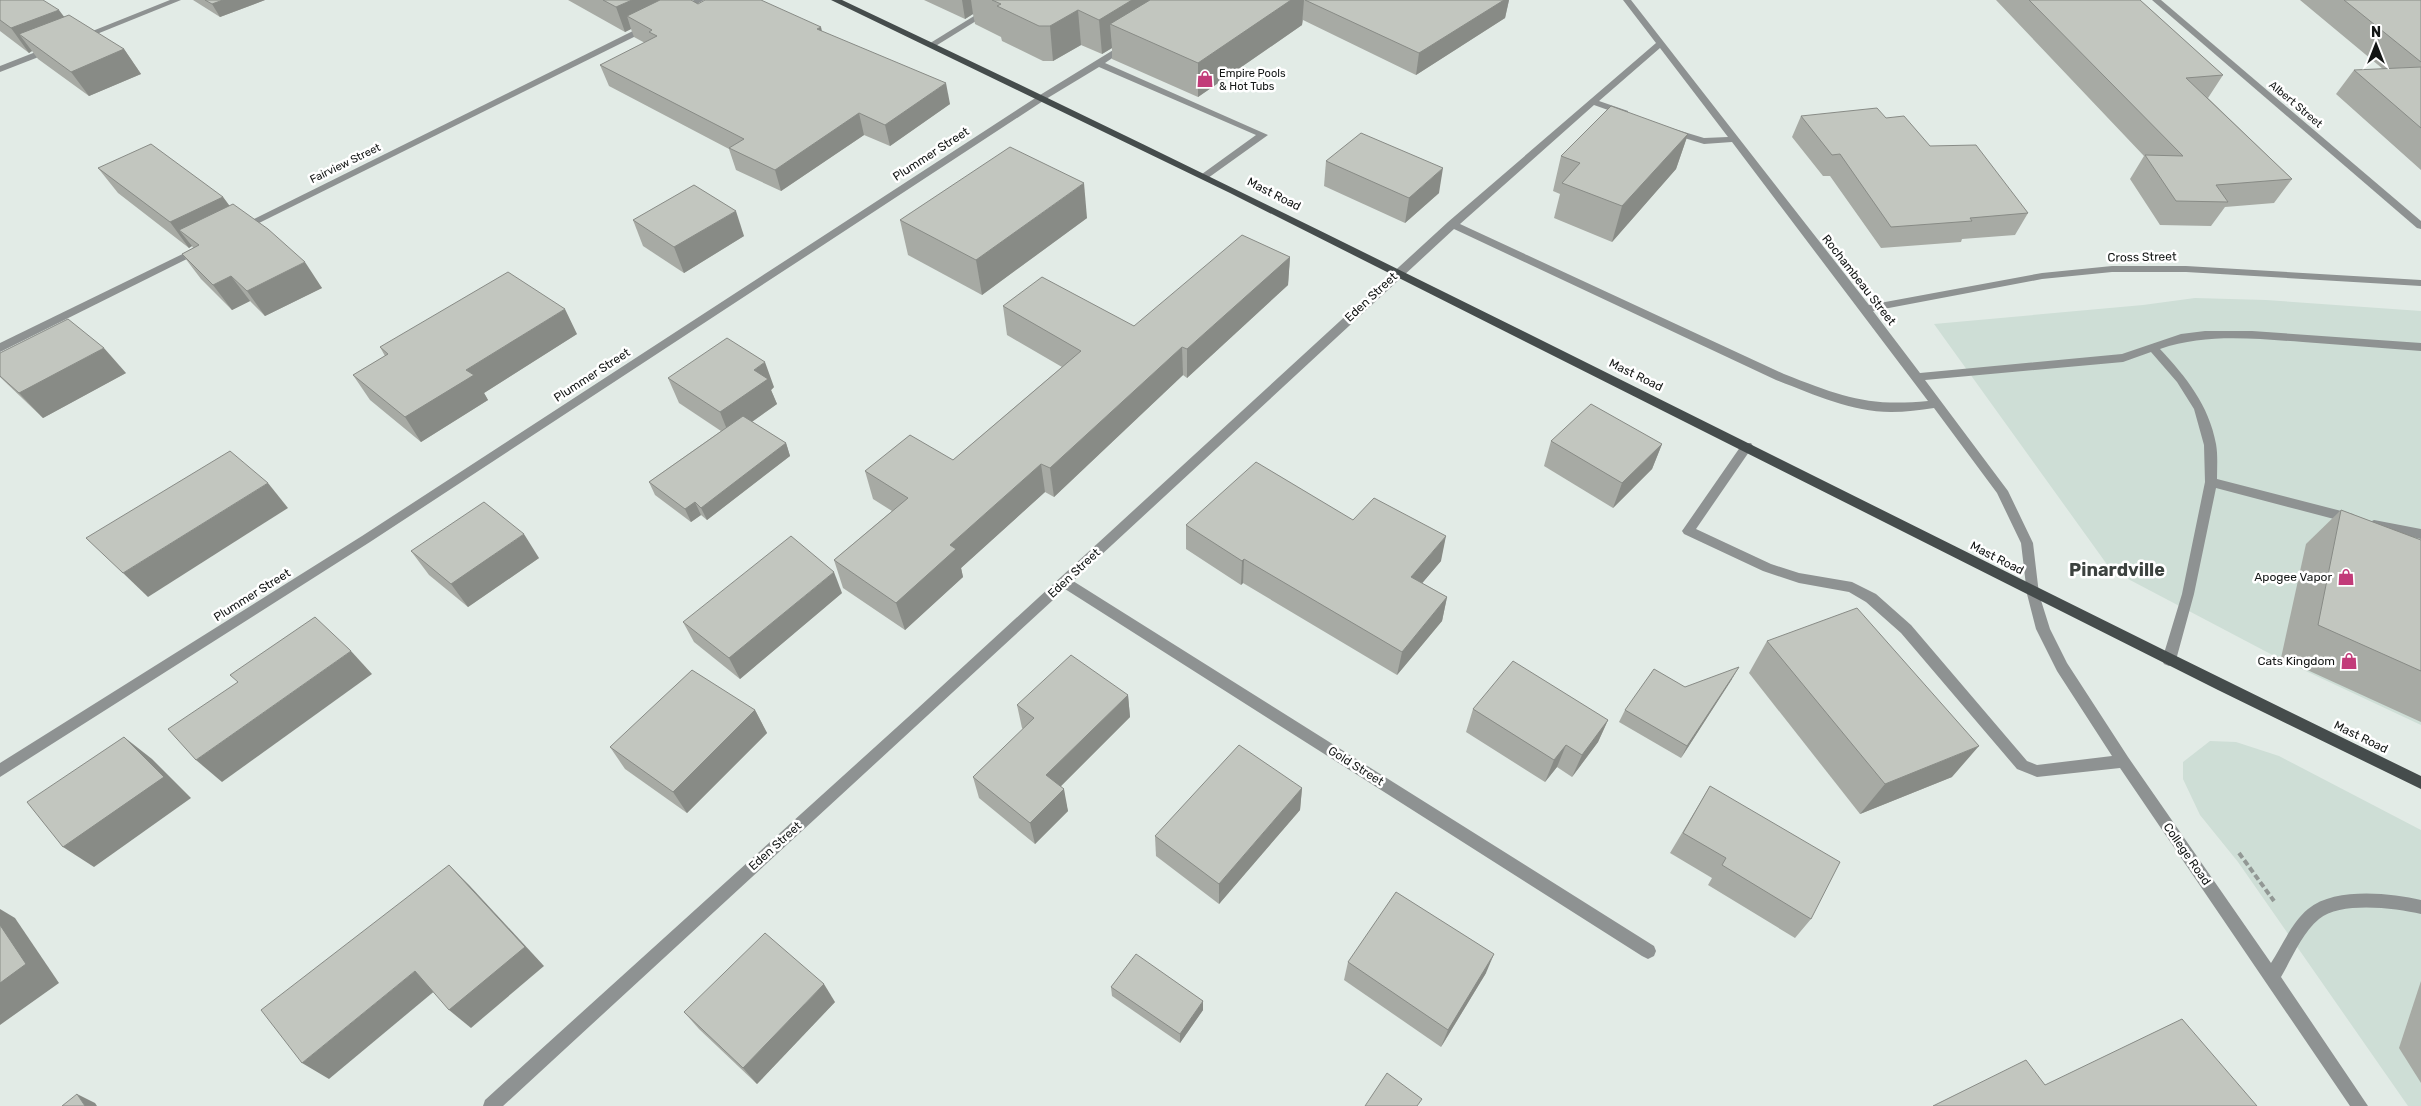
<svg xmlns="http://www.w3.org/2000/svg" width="2421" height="1106" viewBox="0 0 2421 1106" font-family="Rubik,sans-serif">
<rect width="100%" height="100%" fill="#e2ebe6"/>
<g fill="#ceded6">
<path d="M2195,298L2266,300L2421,311V725L2282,660L2111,570L1934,324L2143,305Z"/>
<path d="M2210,741L2236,742L2279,756L2421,830V1106H2408L2238,862L2200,815L2183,779V762Z"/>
</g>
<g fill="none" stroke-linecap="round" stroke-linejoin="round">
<path stroke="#929895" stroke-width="4" stroke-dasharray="6 3" stroke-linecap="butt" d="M2239,853L2274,901"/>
<g fill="#8e9292" fill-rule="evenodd">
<path d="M170,0H181L82,40L75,38Z"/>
<path d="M694,0H704L683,12L676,10Z"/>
<path d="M1000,0H1010L934,47L927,45Z"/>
<path d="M1623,0H1631L1869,305L2042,273L2112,266H2186L2421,280V286L2186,272H2112L2042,279L1873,311L1920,373L2122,354L2181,334L2205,331H2252L2421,343V351C2382,348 2343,345 2303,342C2255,339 2207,333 2160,349C2186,377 2209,405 2216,444C2218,455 2217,468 2217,479L2353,514L2359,519L2353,524L2216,488L2194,594L2176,660L2174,664L2169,666L2164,664L2162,660L2182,594L2205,482L2204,445L2194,409L2177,382L2151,352L2123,362L1925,380L2008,491L2033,543L2039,594L2050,629L2067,663L2128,757L2271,963C2282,946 2292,922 2308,909C2335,887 2390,893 2421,900V914C2395,908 2341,901 2319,919C2302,933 2292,958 2281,977L2368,1106H2350L2120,768L2037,777L2017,769L1901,633L1866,602L1849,592L1799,583L1763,571L1684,534L1682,531L1743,443H1751L1753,446L1751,449L1696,529L1771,564L1799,573L1852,582L1876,594L1911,625L2027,761L2037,765L2112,756L2057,671L2036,629L2027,594L2021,543L1997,493L1934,408C1920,410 1906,412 1891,412C1851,412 1813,394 1776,380L1454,229L1073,581L1654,946L1656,951L1654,956L1648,959L1642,956L1065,589L503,1106H483L485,1100L917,709L1448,222L1656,43ZM1660,48L1728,137L1704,138L1671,128L1666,131L1668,133L1704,144L1732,142L1928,401C1867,407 1840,396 1784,374L1460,224L1594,105L1622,115H1628V111L1599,101Z"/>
<path d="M2152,0H2161L2421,221V229L2417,228Z"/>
<path d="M649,23L653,26L652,28L245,230L241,231L236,228Z"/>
<path d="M1123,44L1130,46L1105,63L1268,135L1208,178H1202V174L1256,135L1099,67L1046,99L370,542L0,777V763L362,536L1040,95Z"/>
<path d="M51,46L54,47V51L0,72V66Z"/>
<path d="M199,246L203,247V251L0,352V343Z"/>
<path d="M2374,520L2421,529V539L2370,528L2368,525L2370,522Z"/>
</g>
<path fill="#454c4c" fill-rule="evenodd" d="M831,0H842C1372,250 1893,519 2421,776V789L2218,690L1230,193Z"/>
</g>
<g fill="#a7aaa4">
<path d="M0,0L65,17L124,49L141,74L89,96L38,59L32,51L29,53L0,31Z"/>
<path d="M193,0H265L220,17Z"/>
<path d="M568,0H691L698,4L822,32L950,104L890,146L864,135L781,191L736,170L729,149L609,86L600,65L645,43L634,37L631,29L625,32Z"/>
<path d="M924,0H1509L1505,18L1416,75L1303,20L1302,25L1198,97L1112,59V48L1102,54L1081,45L1053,61H1043L1002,41L1001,37L975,24L973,14L965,19Z"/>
<path d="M1996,0H2140L2223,75L2208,98L2292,179L2274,203L2225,207L2211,226L2160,225L2130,179L2144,156Z"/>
<path d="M2300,0H2421V170L2336,94L2354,70L2383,69Z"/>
<path d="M1801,116L1886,118L1930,146L2028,213L2015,235L1962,239L1961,242L1881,248L1830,176H1823L1792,137Z"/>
<path d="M1688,134L1676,169L1612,242L1554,218L1560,194L1553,191L1561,156Z"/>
<path d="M1326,161L1439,193L1405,223L1324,186Z"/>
<path d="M98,168L223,197L229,205L322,288L265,316L250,301L232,310L201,279L182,254L193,248L192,246L189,248L118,193Z"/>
<path d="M1087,218L982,295L908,255L900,220Z"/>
<path d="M633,220L744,236L684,273L643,246Z"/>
<path d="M1290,257L1288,285L1187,378L1183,375L1054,497L1045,492L961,568L963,577L905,630L843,588L834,560L892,511L873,499L865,471L953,460L1062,367L1007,335L1003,306L1134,326Z"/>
<path d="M577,334L484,393L488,400L421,442L370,400L353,375L385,356L380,347Z"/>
<path d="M0,353L126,373L43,418L0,377Z"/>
<path d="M668,378L774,387L771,390L777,404L752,422L786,443L790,456L707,520L701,515L691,522L655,495L649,482L721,431L679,403Z"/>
<path d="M1551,441L1662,444L1652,469L1613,508L1544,466Z"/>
<path d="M2341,510L2421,540V722L2281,658L2306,544Z"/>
<path d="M1353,520L1441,561L1422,583L1447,597L1442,621L1397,675L1243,583L1241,585L1186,549V525Z"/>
<path d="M411,551L539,558L468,607L429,575Z"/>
<path d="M842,593L740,679L694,642L683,622Z"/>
<path d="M1767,641L1952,777L1860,814L1749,673Z"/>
<path d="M1732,679L1681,758L1619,722L1625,710L1685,687Z"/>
<path d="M1128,695L1130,717L1061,786L1068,811L1035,844L979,798L973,777L1023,729L1022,728L1017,705Z"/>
<path d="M1473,709L1608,720L1598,742L1572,777L1557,767L1545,782L1466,732Z"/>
<path d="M755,710L767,733L687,813L625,769L610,747Z"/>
<path d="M1710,786L1811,919L1795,938L1708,885L1712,878L1670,853Z"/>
<path d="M1302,788L1300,810L1219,904L1156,856L1155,836Z"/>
<path d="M1348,962L1486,973L1441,1047L1344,980Z"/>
<path d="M2421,981V1083L2399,1048Z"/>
<path d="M1111,987L1203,1010L1180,1043L1112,996Z"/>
<path d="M835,1002L757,1084L699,1029L684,1012Z"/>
</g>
<g fill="#888b86">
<path d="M223,0H265L220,17L212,4Z"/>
<path d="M632,0H671L627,16L631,29L625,32L616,7Z"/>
<path d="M962,0H971L973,14L965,19Z"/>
<path d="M1132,0H1187L1110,24L1112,48L1102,54L1099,20Z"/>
<path d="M1291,0H1304L1302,25L1198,97V63Z"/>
<path d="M1504,0H1509L1505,18L1416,75L1419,53Z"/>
<path d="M59,10L77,34H19L32,51L29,53L11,28Z"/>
<path d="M1078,10L1081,45L1053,61L1050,26Z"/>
<path d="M821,27L826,48L817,29Z"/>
<path d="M124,49L141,74L89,96L71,72Z"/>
<path d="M946,83L950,104L890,146L885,125Z"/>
<path d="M859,113L864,135L781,191L775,170Z"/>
<path d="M1688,134L1676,169L1612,242L1622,206Z"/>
<path d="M1443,168L1439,193L1405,223L1409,198Z"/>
<path d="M1084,183L1087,218L982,295L976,260Z"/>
<path d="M223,197L241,222L179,230L192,246L189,248L170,222Z"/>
<path d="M736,211L744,236L684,273L674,247Z"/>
<path d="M1290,257L1288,285L1187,378V349Z"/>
<path d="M305,262L322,288L265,316L247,291Z"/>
<path d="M231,276L250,301L232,310L213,285Z"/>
<path d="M565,309L577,334L484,393L488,400L421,442L405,417L466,370Z"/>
<path d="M1182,347L1183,375L1054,497L1050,468Z"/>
<path d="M104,348L126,373L43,418L19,393Z"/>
<path d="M765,362L774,387L771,390L777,404L730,437L720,412L754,370Z"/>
<path d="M786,443L790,456L707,520L701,508Z"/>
<path d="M1662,444L1652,469L1613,508L1622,483Z"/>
<path d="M1041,464L1045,492L961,568L963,577L905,630L896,603L950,545Z"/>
<path d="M268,483L288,508L148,597L123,573Z"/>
<path d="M695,502L701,515L691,522L685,509Z"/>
<path d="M524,534L539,558L468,607L451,584Z"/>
<path d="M1446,536L1441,561L1407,601L1411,577Z"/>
<path d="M1244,559L1243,583L1241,585L1242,561Z"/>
<path d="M834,572L842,593L740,679L729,658Z"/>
<path d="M1447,597L1442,621L1397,675L1402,652Z"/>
<path d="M351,651L372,674L222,782L196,760Z"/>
<path d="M1739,667L1732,679L1681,758L1687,746Z"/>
<path d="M1128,695L1130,717L1050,797L1046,775Z"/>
<path d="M755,710L767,733L687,813L673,792Z"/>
<path d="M1608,720L1598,742L1572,777L1582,755Z"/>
<path d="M124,737L152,759L191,798L94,867L63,847Z"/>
<path d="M1566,745L1557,767L1545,782L1554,760Z"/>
<path d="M1979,746L1952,777L1860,814L1885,784Z"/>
<path d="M1302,788L1300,810L1219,904V884Z"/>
<path d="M1064,789L1068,811L1035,844L1030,823Z"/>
<path d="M449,865L469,885L544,966L471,1028L449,1010Z"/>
<path d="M0,909L15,918L59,983L0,1025Z"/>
<path d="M1494,954L1486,973L1441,1047L1448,1030Z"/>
<path d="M415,971L437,989L329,1079L302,1063Z"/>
<path d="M824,984L835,1002L757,1084L743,1068Z"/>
<path d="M1203,1001V1010L1180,1043V1034Z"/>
<path d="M77,1094L95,1103L97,1106H85Z"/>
</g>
<g fill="#c2c6bf" stroke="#888b86">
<path d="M0,0H43L59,10L11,28L0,20Z"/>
<path d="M205,0H223L212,4Z"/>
<path d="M603,0H632L616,7Z"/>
<path d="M660,0H691L698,4L705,0H761L821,27L817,29L946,83L885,125L859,113L775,170L729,148L744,139L600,65L657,36L649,32L652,30L627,16Z"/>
<path d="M992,0H1132L1099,20L1078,10L1050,26H1039L997,6L1001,4Z"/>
<path d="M1150,0H1291L1198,63L1110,24Z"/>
<path d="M1305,0H1504L1419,53Z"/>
<path d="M2029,0H2140L2223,75L2186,78L2292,179L2216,185L2228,202L2176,201L2145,155L2183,156Z"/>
<path d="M2344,0H2421V62Z"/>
<path d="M69,15L124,49L71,72L19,34Z"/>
<path d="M2421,67V128L2354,70Z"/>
<path d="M1611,106L1688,134L1622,206L1562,183L1580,163L1561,156Z"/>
<path d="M1877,108L1886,118L1904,116L1930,146L1976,145L2028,213L1970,218L1972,221L1891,227L1840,154L1832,155L1801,116Z"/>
<path d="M1361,133L1443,168L1409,198L1326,161Z"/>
<path d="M151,144L223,197L170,222L98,168Z"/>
<path d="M1010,147L1084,183L976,260L900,220Z"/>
<path d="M694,185L736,211L674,247L633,220Z"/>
<path d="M233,204L268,229L305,262L247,291L231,276L213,285L182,254L199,245L179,230Z"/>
<path d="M1242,235L1290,257L1187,349L1182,347L1050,468L1041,464L950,545L956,549L896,603L834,560L908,498L865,471L910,435L953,460L1081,351L1003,306L1042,277L1134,326Z"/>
<path d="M508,272L565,309L466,370L474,375L405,417L353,375L388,354L380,347Z"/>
<path d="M68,319L104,348L19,393L0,376V353Z"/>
<path d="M727,338L765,362L754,370L768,379L720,412L668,378Z"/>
<path d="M1591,404L1662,444L1622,483L1551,441Z"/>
<path d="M743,416L786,443L701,508L695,502L685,509L649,482Z"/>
<path d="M230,451L268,483L123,573L86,538Z"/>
<path d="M1256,462L1353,520L1374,498L1446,536L1411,577L1447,597L1402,652L1244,559L1242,561L1186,525Z"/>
<path d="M484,502L524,534L451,584L411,551Z"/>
<path d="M2341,510L2421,540V671L2318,625Z"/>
<path d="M791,536L834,572L729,658L683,622Z"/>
<path d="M1857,608L1979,746L1885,784L1767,641Z"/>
<path d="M315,617L351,651L196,760L168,729L238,682L230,675Z"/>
<path d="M1071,655L1128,695L1046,775L1064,789L1030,823L973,777L1034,718L1017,705Z"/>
<path d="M1513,661L1608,720L1582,755L1566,745L1554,760L1473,709Z"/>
<path d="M1739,667L1687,746L1625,710L1654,669L1685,687Z"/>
<path d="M692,670L755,710L673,792L610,747Z"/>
<path d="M124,737L164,777L63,847L27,802Z"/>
<path d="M1239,745L1302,788L1219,884L1155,836Z"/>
<path d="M1710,786L1840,862L1811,919L1722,865L1726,858L1683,833Z"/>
<path d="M449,865L525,947L449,1010L415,971L302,1063L261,1010Z"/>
<path d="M1396,892L1494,954L1448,1030L1348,962Z"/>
<path d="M0,925L26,964L0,983Z"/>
<path d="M765,933L824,984L743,1068L684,1012Z"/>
<path d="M1136,954L1203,1001L1180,1034L1111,987Z"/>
<path d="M2182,1019L2257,1106H1933L2026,1060L2045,1085Z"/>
<path d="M1387,1073L1422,1099L1417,1106H1365Z"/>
<path d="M77,1094L85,1106H62Z"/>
</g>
<defs>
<g id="shop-bare" transform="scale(1.35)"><path d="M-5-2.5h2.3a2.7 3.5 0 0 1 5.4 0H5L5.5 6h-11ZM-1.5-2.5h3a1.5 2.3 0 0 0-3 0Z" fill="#c23b79" stroke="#fff" stroke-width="2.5" paint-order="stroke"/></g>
</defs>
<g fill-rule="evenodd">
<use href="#shop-bare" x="1205" y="79"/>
<use href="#shop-bare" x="2346" y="577"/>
<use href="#shop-bare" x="2349" y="661"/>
</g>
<g text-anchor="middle" stroke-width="5" stroke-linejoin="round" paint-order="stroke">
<g font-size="11" fill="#131615" stroke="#fff" text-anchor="start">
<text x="1219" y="77">Empire Pools<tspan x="1219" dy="13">&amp; Hot Tubs</tspan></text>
</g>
<g font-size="11" fill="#131615" stroke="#fff">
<text transform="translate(2296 104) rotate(40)" y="4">Albert Street</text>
<text transform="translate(345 163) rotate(-26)" y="4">Fairview Street</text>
</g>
<g font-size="12" fill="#131615" stroke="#fff">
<text transform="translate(931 154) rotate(-33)" y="4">Plummer Street</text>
<text transform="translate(1274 194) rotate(27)" y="4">Mast Road</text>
<text transform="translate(2142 257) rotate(-1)" y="4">Cross Street</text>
<text transform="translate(1859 280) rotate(52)" y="4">Rochambeau Street</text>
<text transform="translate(1371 297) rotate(-43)" y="4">Eden Street</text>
<text transform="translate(592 375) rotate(-33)" y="4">Plummer Street</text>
<text transform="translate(1636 375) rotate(26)" y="4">Mast Road</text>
<text transform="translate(1997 558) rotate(27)" y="4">Mast Road</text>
<text transform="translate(1074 573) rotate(-43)" y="4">Eden Street</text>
<text transform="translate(252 595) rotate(-32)" y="4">Plummer Street</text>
<text transform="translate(2361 737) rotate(26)" y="4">Mast Road</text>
<text transform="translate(1356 766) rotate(32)" y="4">Gold Street</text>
<text transform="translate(775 846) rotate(-42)" y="4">Eden Street</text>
<text transform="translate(2187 854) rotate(55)" y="4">College Road</text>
</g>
<g font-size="12" fill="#131615" stroke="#fff" text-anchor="end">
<text x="2332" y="581">Apogee Vapor</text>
<text x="2335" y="665">Cats Kingdom</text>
</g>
<g font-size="18" font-weight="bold" fill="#3c423f" stroke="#fff">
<text x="2117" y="576">Pinardville</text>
</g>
</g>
<g transform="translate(2376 45)" stroke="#ffffff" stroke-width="4" paint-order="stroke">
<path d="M0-4L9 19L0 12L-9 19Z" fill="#131615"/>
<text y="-8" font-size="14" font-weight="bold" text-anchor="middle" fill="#131615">N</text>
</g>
</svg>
